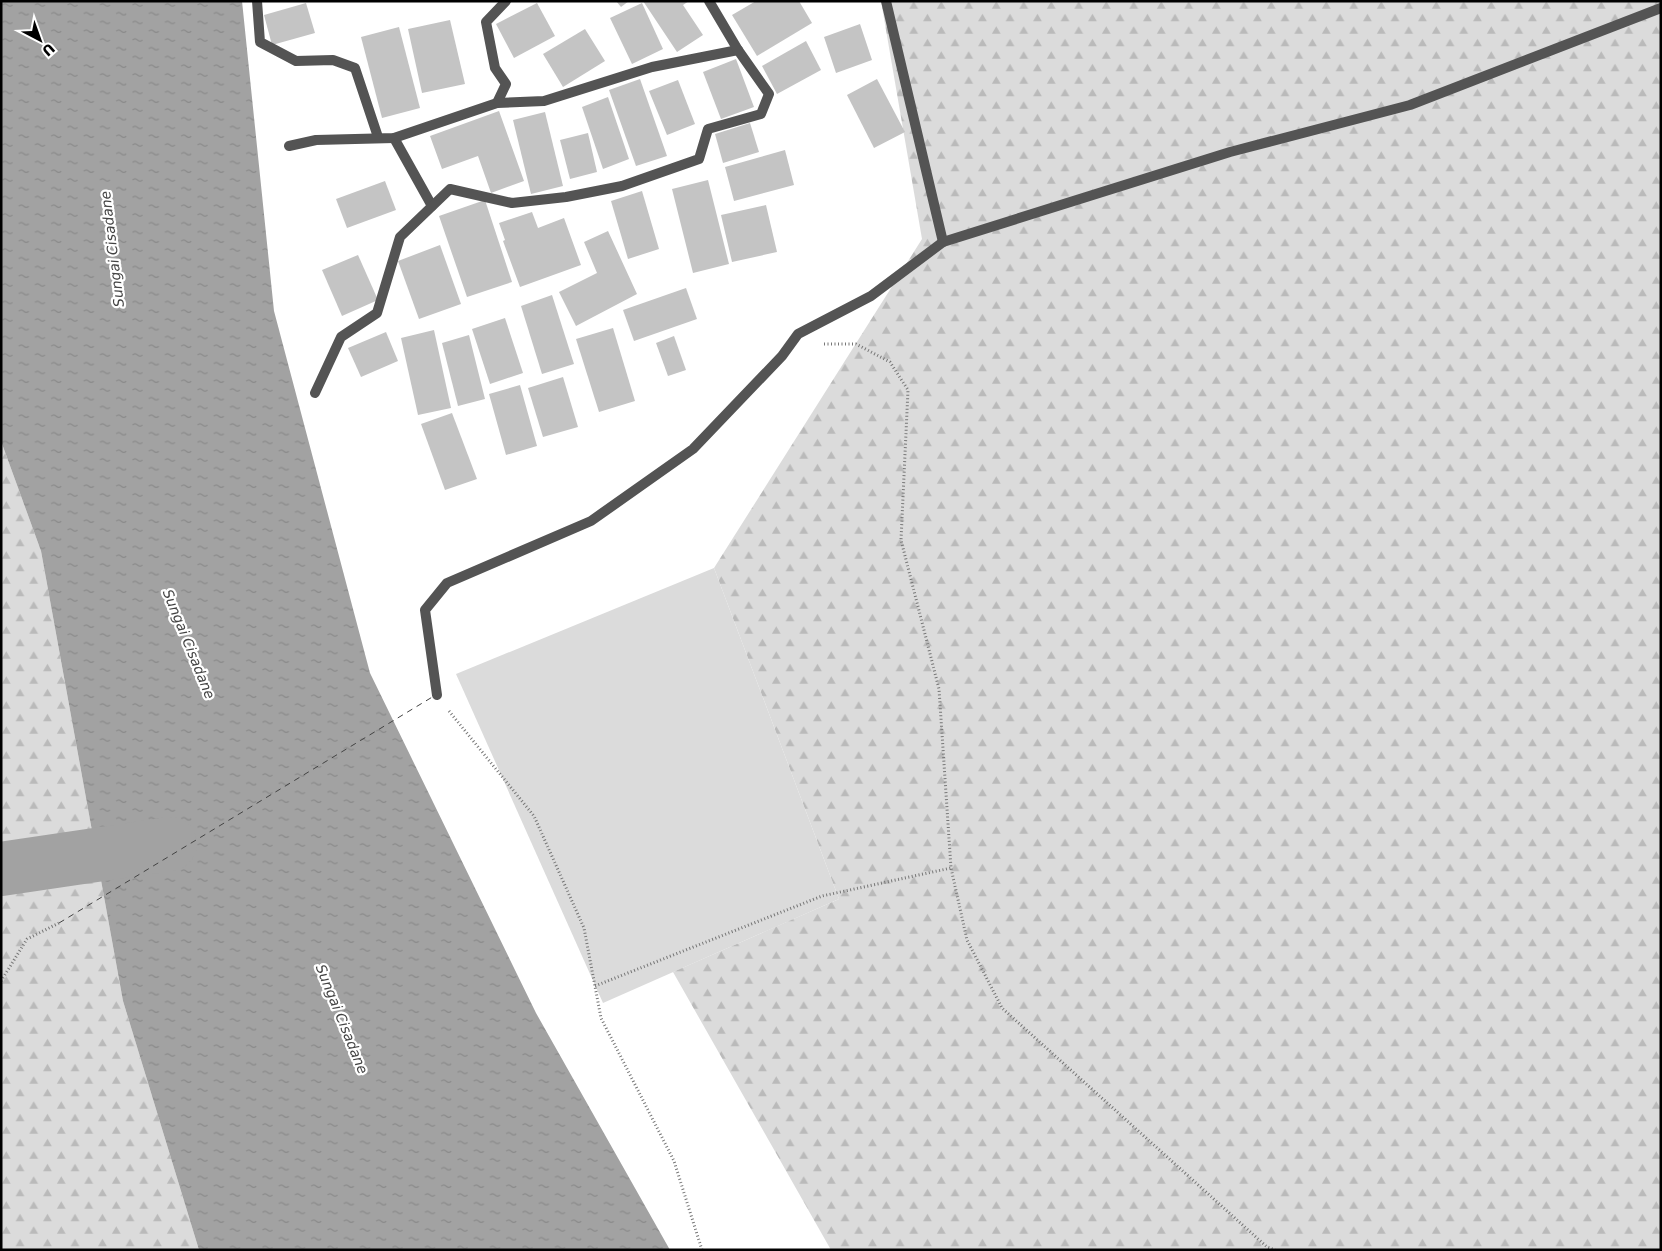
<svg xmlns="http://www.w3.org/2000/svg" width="1662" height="1251" viewBox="0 0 1662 1251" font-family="'DejaVu Sans',sans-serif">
<defs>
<pattern id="forest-firs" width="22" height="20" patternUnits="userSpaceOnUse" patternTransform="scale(1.25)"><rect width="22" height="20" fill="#dbdbdb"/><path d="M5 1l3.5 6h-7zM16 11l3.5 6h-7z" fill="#bababa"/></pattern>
<pattern id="water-ripples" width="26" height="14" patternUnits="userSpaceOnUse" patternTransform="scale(1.25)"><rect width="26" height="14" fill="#a2a2a2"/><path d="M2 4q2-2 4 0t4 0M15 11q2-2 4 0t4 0" fill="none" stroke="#8a8a8a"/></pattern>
</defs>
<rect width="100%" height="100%" fill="#fff"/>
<path fill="#dbdbdb" d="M714,568L839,899L603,1003L456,674Z"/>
<g fill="url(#forest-firs)">
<path d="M881,1H1661V1250H831L673,972L839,899L714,568L922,239Z"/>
<path d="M1,441L41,551L123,1001L199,1250H1Z"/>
</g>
<path fill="url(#water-ripples)" d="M1,1H242L274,311L370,673L536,1013L670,1250H199L123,1001L41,551L1,441Z"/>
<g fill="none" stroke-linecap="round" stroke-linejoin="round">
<path stroke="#a2a2a2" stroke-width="54" d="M1,869L170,844"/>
<path stroke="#434343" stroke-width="1" stroke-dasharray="6 5" stroke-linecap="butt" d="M59,923L434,696"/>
</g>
<g fill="#c4c4c4">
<path d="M616,1H629L621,7Z"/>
<path d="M643,1H689L683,5L703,35L677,52Z"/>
<path d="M756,1H799L812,23L757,56L732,15Z"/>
<path d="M306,3L315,33L272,45L264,15Z"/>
<path d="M537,3L555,36L514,58L496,24Z"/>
<path d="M642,3L663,49L632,64L610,18Z"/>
<path d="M450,20L465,84L422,93L408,29Z"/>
<path d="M860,24L872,60L836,73L824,37Z"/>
<path d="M399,27L420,108L382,118L361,37Z"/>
<path d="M585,29L605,61L563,87L543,54Z"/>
<path d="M806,41L821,70L777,94L762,66Z"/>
<path d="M736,59L754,107L721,119L703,72Z"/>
<path d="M640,79L667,156L636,166L609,90Z"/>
<path d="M877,79L905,132L874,148L847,95Z"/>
<path d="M678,80L695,124L667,135L649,91Z"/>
<path d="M608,97L629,159L603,169L582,107Z"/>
<path d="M499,111L524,181L491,193L478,156L442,169L430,136Z"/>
<path d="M545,112L563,186L531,194L513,120Z"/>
<path d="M750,123L759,152L723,163L715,134Z"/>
<path d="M588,133L597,172L570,179L560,140Z"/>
<path d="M785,150L794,185L734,201L725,167Z"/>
<path d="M708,180L729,264L693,273L672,189Z"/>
<path d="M385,181L396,210L347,228L336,199Z"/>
<path d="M642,191L659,249L628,259L611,201Z"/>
<path d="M485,200L512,282L467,297L439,216Z"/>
<path d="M766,205L777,252L732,262L721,215Z"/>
<path d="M532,212L538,228L564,218L581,265L520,287L503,241L505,240L499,223Z"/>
<path d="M608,231L637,294L576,326L559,292L597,273L584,242Z"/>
<path d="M440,245L461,304L419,319L398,261Z"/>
<path d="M358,255L378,300L342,316L322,270Z"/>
<path d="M686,288L697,319L634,341L623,310Z"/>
<path d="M552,295L574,364L542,374L521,306Z"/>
<path d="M505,318L523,373L490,384L472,329Z"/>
<path d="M613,328L635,401L599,412L576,339Z"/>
<path d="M434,330L451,408L418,415L401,338Z"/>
<path d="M386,332L398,361L361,377L348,348Z"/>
<path d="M469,335L485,399L458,406L442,343Z"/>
<path d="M674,336L686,370L668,376L656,343Z"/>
<path d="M563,377L578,427L543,437L528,388Z"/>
<path d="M520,385L537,446L506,455L489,394Z"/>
<path d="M452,413L477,479L445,490L421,424Z"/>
</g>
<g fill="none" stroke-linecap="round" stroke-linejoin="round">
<g stroke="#767676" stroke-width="3" stroke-dasharray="1 2.5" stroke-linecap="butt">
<path d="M824,344H856L890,362L908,390L901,540L939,689L951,868L967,940L1002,1008L1267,1247L1275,1250"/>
<path d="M449,711L534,816L584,928L601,1018L674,1161L702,1250"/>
<path d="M1,981L27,939L59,923"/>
<path d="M595,986L822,896L951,868"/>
</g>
<g stroke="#545454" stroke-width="10">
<path d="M257,1L260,42L296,61L333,60L355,68L378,137"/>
<path d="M886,1L943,242"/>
<path d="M497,103L506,84L495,68L486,22L506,1"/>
<path d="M394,138L432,206"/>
<path d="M289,146L316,140L394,138L497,103L544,101L652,67L738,50"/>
<path d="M315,393L341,337L377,313L400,237L450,189L512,203L566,197L622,186L699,159L708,129L761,114L769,94L738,50L709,1"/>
<path d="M437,695L425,610L447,583L591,521L693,449L782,356L798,334L871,296L943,242L1230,152L1410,105L1661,8"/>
</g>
</g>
<g text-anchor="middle" stroke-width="4.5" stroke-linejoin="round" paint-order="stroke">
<g font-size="14" font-style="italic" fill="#434343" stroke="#fff">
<text transform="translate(112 249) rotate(-97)" y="5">Sungai Cisadane</text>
<text transform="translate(189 644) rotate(68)" y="5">Sungai Cisadane</text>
<text transform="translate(342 1019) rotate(68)" y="5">Sungai Cisadane</text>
</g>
</g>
<rect width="1662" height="1251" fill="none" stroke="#000000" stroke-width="5"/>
<g transform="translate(40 40) rotate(139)" stroke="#ffffff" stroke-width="4" paint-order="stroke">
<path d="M0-4L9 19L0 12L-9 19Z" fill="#000000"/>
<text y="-8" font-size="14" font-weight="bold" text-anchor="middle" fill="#000000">U</text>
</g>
</svg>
